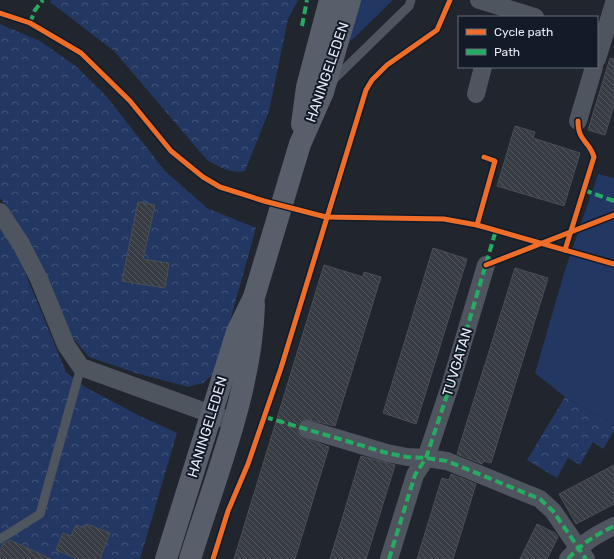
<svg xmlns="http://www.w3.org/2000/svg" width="614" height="559" viewBox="0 0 614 559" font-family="Rubik,sans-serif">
<defs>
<pattern id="forest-crowns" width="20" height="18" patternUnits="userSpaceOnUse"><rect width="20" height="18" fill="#223862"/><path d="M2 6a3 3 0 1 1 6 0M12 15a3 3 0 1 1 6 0" fill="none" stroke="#425579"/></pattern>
<pattern id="building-back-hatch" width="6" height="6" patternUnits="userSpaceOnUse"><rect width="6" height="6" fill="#373b42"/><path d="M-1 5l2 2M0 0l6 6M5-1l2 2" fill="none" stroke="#54585e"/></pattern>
</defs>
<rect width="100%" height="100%" fill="#21252d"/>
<g fill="#223862">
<path d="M358,0H393L352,40L347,41Z"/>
<path d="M598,174L614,178V426L565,397L535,373L565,270Z"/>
</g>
<g fill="url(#forest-crowns)">
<path d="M51,0H298L288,19L269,111L245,171C232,174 219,167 207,160L114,51L50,2Z"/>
<path d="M0,24L40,41L77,67L107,97L165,171L207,208L256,228L218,364L213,374L203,383L188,387L136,373L89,357L68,332L12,215L0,198Z"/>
<path d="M0,228L17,253L66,372L85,387L140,416L177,433L140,559H0Z"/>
<path d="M565,397L614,426V431L603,449L593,442L580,465L568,458L557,478L527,460Z"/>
</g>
<g fill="url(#building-back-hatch)" stroke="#4b4e55">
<path d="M610,58L614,59V105L605,135L588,130Z"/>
<path d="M515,126L535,132L533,138L580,153L564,206L497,186Z"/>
<path d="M138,202L155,205L143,259L169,263L165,288L122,281Z"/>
<path d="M433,248L467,259L416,424L383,413Z"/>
<path d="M324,265L363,277L364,272L381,277L335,426L305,419L297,426V431L300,436L329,447L295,559H234Z"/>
<path d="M515,268L548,278L491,463L483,461L482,464L457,454Z"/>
<path d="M361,456L395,465L366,559H330Z"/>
<path d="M614,465V504L576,524L559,494Z"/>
<path d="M451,474L476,484L453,559H417L442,478L449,480Z"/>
<path d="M87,524L110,533L100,559H78L56,550L63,533L71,536L76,525L85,528Z"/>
<path d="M537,524L555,533L558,537L547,559H520Z"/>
<path d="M10,540L51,559H0V550L3,544Z"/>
</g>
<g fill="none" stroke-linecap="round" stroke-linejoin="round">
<g stroke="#4f555e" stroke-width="9">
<path d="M332,81L409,6L411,0"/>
<path d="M0,539L40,514L81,367"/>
</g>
<g stroke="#4f555e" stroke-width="18">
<path d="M479,0L535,17"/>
<path d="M597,59L614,3"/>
<path d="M476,94L483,67"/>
<path d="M578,121L594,67"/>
<path d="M0,212L21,244L39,279L66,345L81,367L225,419"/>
<path d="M307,429L387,453L407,457L426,458L447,461L540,499L553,511L586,559"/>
<path d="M389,559L415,475L426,458L450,386L486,265"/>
<path d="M568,559C582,543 596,535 614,526"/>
</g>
<g stroke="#585f6b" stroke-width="22">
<path d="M302,124L307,87L330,0"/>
<path d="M166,559L237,332L254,297L300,144L323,92L350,0"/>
<path d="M190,559C215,478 252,389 254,304"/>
</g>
<g stroke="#26ab63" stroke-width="4" stroke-dasharray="8 4" stroke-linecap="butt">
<path d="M30,23L35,10L43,0"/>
<path d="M302,26L307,0"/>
<path d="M584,190L614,201"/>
<path d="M265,417L387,453L407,457L426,458L447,461L540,499L553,511L586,559"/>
<path d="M389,559L415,475L426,458L450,386L496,230"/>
<path d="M568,559C582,543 596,535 614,526"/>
</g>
<g stroke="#131a28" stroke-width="8">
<g id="cycleway">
<path d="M0,13L30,23L81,53L130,101L171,151L203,177L220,187L264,201L326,217L444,219L477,225L614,264"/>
<path d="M477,225L495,161L484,157"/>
<path d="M565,250L594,157C589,140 578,142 578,121"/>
<path d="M486,265L614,215"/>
<path d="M213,559L228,511L248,464L281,368L366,90L372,80L387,65L437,30L450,0"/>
</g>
</g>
<use href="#cycleway" stroke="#ee6e29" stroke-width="5"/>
</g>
<g text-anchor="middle" stroke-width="4" stroke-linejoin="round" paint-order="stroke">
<g font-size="14" fill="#e5eaf4" stroke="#131a28">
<text transform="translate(327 72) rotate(-71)" y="5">HANINGELEDEN</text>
<text transform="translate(457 362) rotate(-73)" y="5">TUVGATAN</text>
<text transform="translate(207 427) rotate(-73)" y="5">HANINGELEDEN</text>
</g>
</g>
<rect x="458" y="16" width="140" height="52" fill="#131a28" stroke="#676d7a"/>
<rect x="466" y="29" width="20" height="6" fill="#ee6e29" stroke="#676d7a"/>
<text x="494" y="36" font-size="12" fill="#e5eaf4">Cycle path</text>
<rect x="466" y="49" width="20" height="6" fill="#26ab63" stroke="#676d7a"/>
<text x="494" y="56" font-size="12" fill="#e5eaf4">Path</text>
</svg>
